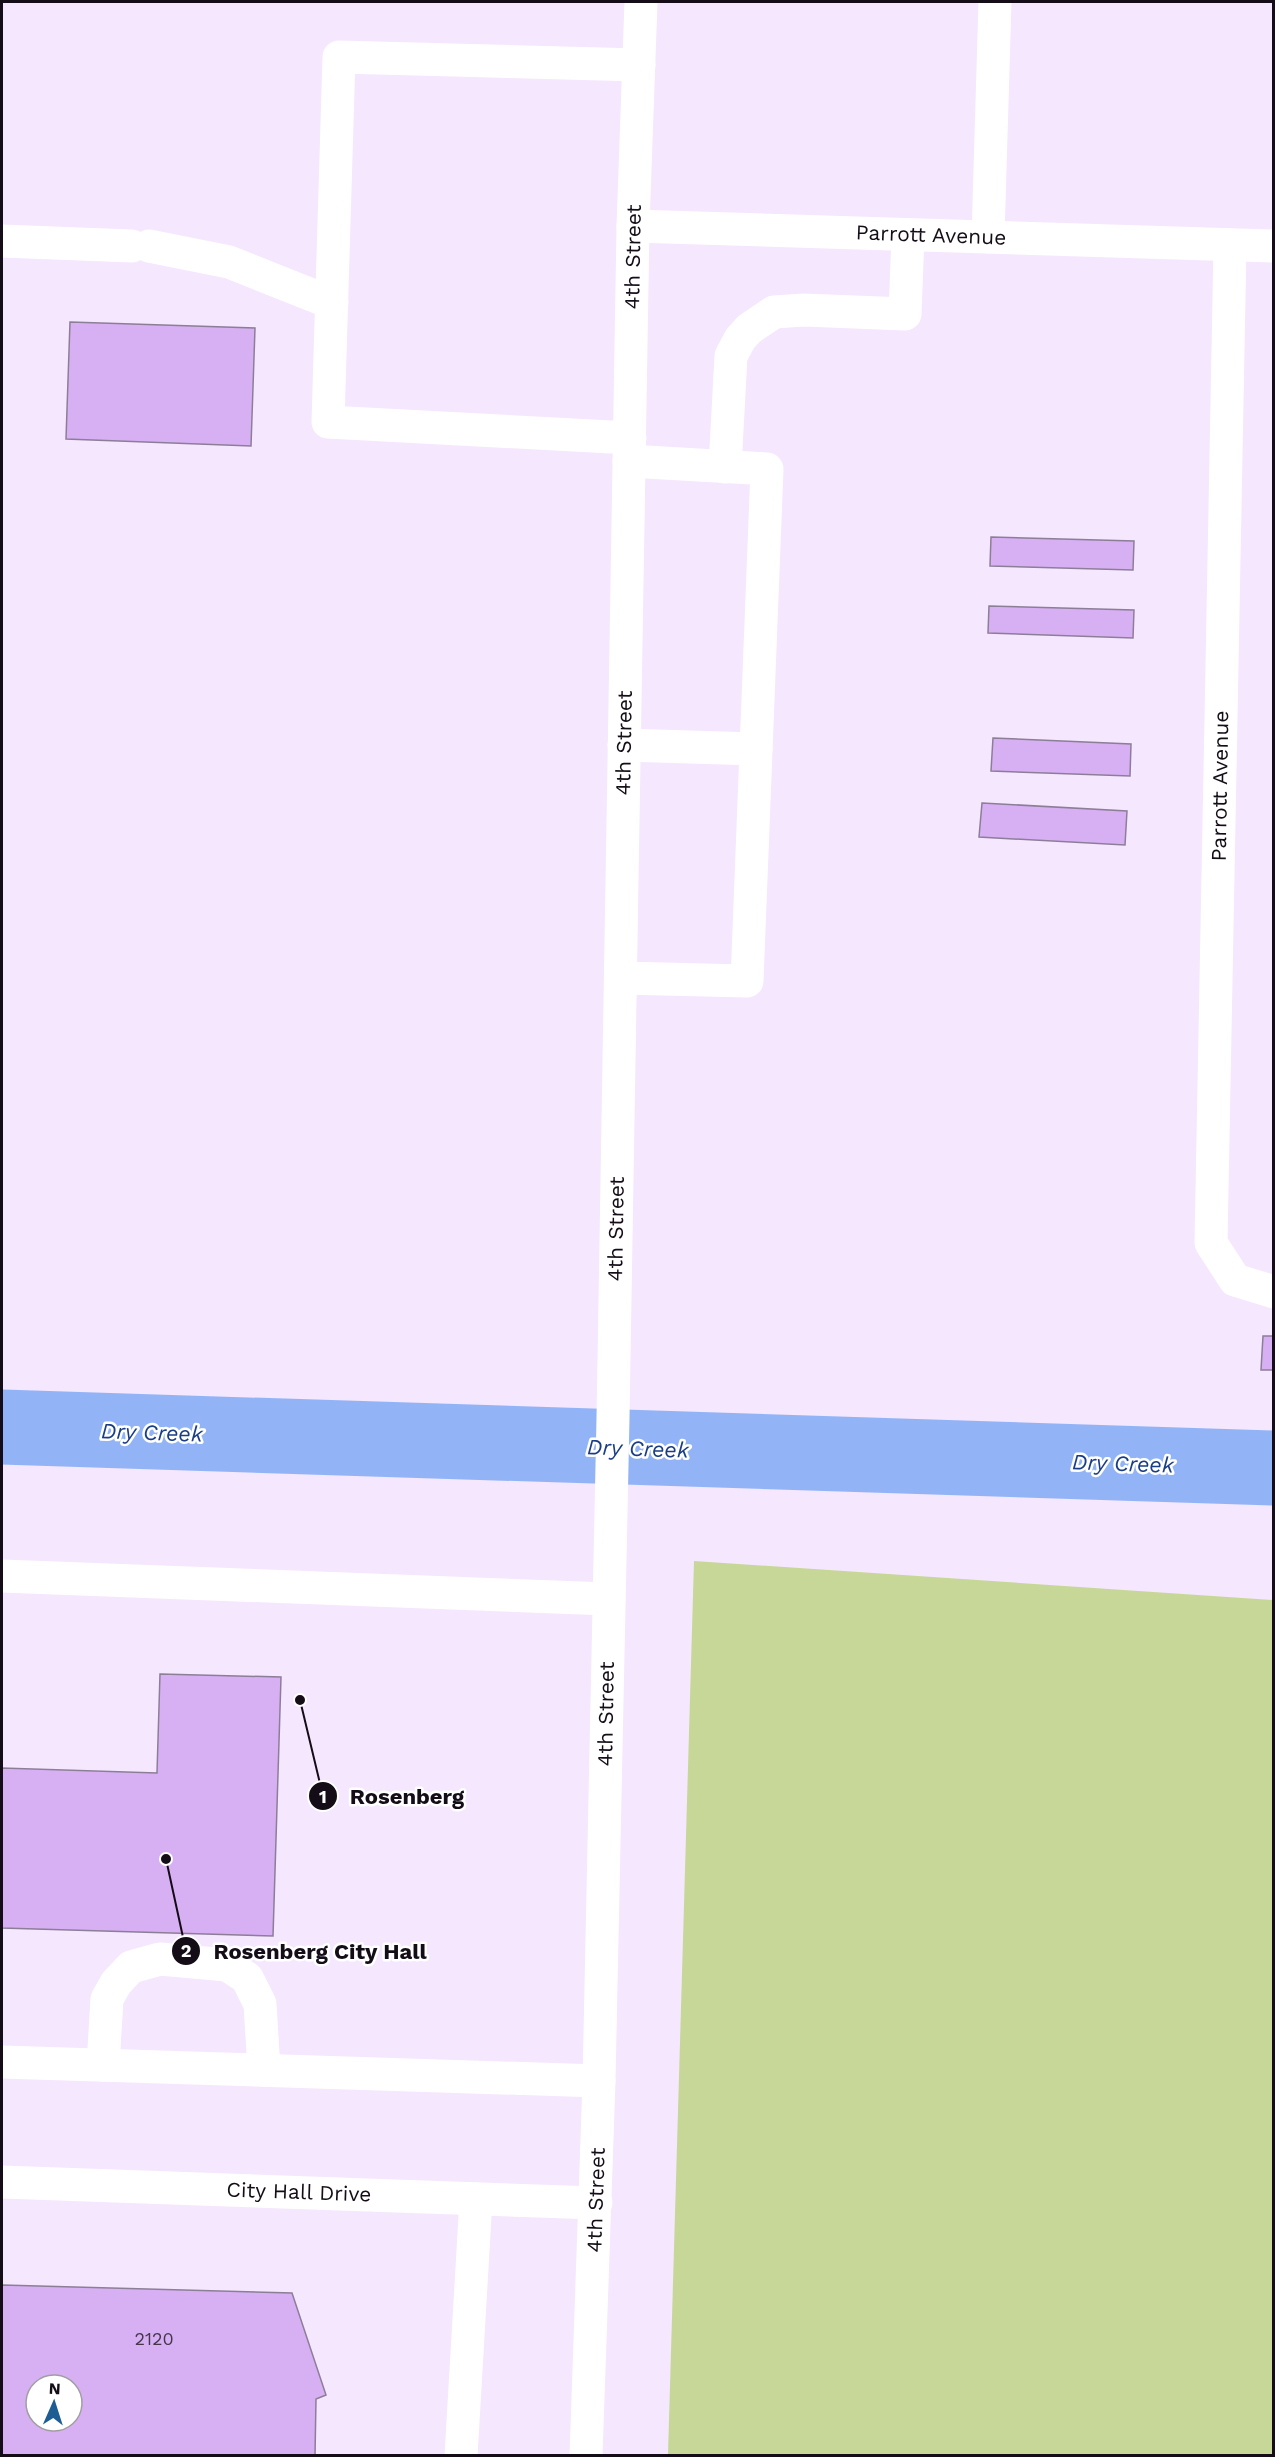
<svg xmlns="http://www.w3.org/2000/svg" width="1275" height="2457" viewBox="0 0 1275 2457" font-family="'Work Sans',sans-serif">
<rect width="100%" height="100%" fill="#f5e7fd"/>
<path fill="#c7d797" d="M694,1561L1273,1600V2455H668Z"/>
<g fill="none" stroke-linecap="round" stroke-linejoin="round">
<path stroke="#92b4f6" stroke-width="75" d="M2,1427L1274,1468"/>
</g>
<g fill="#d7b0f4" stroke="#8d7e98" stroke-width="1.5" fill-rule="evenodd">
<path d="M70,322L255,328L251,446L66,439Z"/>
<path d="M991,537L1134,541L1133,570L990,566Z"/>
<path d="M989,606L1134,610L1133,638L988,633Z"/>
<path d="M993,738L1131,744L1130,776L991,771Z"/>
<path d="M982,803L1127,811L1125,845L979,837Z"/>
<path d="M1263,1336H1274V1370H1261Z"/>
<path d="M160,1674L281,1677L273,1936L2,1928V1768L157,1773Z"/>
<path d="M2,2285L292,2293L326,2395L316,2399L315,2456H2ZM36,2385H72V2421H36Z"/>
</g>
<g fill="none" stroke-linecap="round" stroke-linejoin="round">
<g stroke="#fff" stroke-width="33">
<path d="M633,226L1274,246"/>
<path d="M988,237L995,2"/>
<path d="M2,241L132,246"/>
<path d="M1230,245L1211,1243L1235,1280L1274,1292"/>
<path d="M149,246L229,262L332,303"/>
<path d="M630,438L328,422L339,57L639,65"/>
<path d="M725,467L731,356L740,339L749,329L774,312L804,310L905,314L908,235"/>
<path d="M624,745L756,749"/>
<path d="M621,978L747,981L767,469L629,461"/>
<path d="M2,1576L609,1599"/>
<path d="M2,2062L599,2081"/>
<path d="M103,2065L107,1999L116,1983L131,1967L160,1959L227,1965L247,1978L260,2004L264,2070"/>
<path d="M2,2182L596,2203"/>
<path d="M461,2456L476,2199"/>
<path d="M586,2456L599,2081L613,1418L633,226L641,2"/>
</g>
</g>
<g text-anchor="middle" stroke-width="5" stroke-linejoin="round" paint-order="stroke">
<g font-size="18" fill="#45364e">
<text x="154" y="2345">2120</text>
</g>
<g font-size="21" fill="#140d17" stroke="#fff">
<text transform="translate(931 235) rotate(2)" y="7">Parrott Avenue</text>
<text transform="translate(633 257) rotate(-89)" y="7">4th Street</text>
<text transform="translate(624 743) rotate(-89)" y="7">4th Street</text>
<text transform="translate(1220 786) rotate(-89)" y="7">Parrott Avenue</text>
<text transform="translate(616 1229) rotate(-89)" y="7">4th Street</text>
<text transform="translate(606 1714) rotate(-89)" y="7">4th Street</text>
<text transform="translate(299 2192) rotate(2)" y="7">City Hall Drive</text>
<text transform="translate(596 2200) rotate(-88)" y="7">4th Street</text>
</g>
<g font-size="22" font-style="italic" fill="#1a3d88" stroke="#fff">
<text transform="translate(152 1432) rotate(2)" y="8">Dry Creek</text>
<text transform="translate(638 1448) rotate(2)" y="8">Dry Creek</text>
<text transform="translate(1123 1463) rotate(2)" y="8">Dry Creek</text>
</g>
</g>
<path fill="none" stroke="#140d17" stroke-width="2" d="M300 1700L323 1796M166 1859L186 1951"/>
<g fill="#140d17" stroke="#fff" stroke-width="2">
<circle cx="300" cy="1700" r="6"/>
<circle cx="166" cy="1859" r="6"/>
<circle cx="323" cy="1796" r="15"/>
<circle cx="186" cy="1951" r="15"/>
</g>
<g font-size="18" text-anchor="middle" font-weight="bold" fill="#fff">
<text x="323" y="1803">1</text>
<text x="186" y="1957">2</text>
</g>
<g font-size="22" text-anchor="middle" font-weight="bold" fill="#140d17" stroke="#fff" stroke-width="5" stroke-linejoin="round" paint-order="stroke">
<text x="407" y="1804">Rosenberg</text>
<text x="320" y="1959">Rosenberg City Hall</text>
</g>
<rect width="1275" height="2457" fill="none" stroke="#140d17" stroke-width="6"/>
<g transform="translate(54 2403) rotate(3)"><circle r="28" fill="#ffffff" stroke="#a19ea2" stroke-width="1.5"/>
<path d="M0-4.5L10 22L0 15L-10 22Z" fill="#1d5d93"/>
<text y="-9" font-size="16" font-weight="bold" text-anchor="middle" fill="#140d17">N</text>
</g>
</svg>
